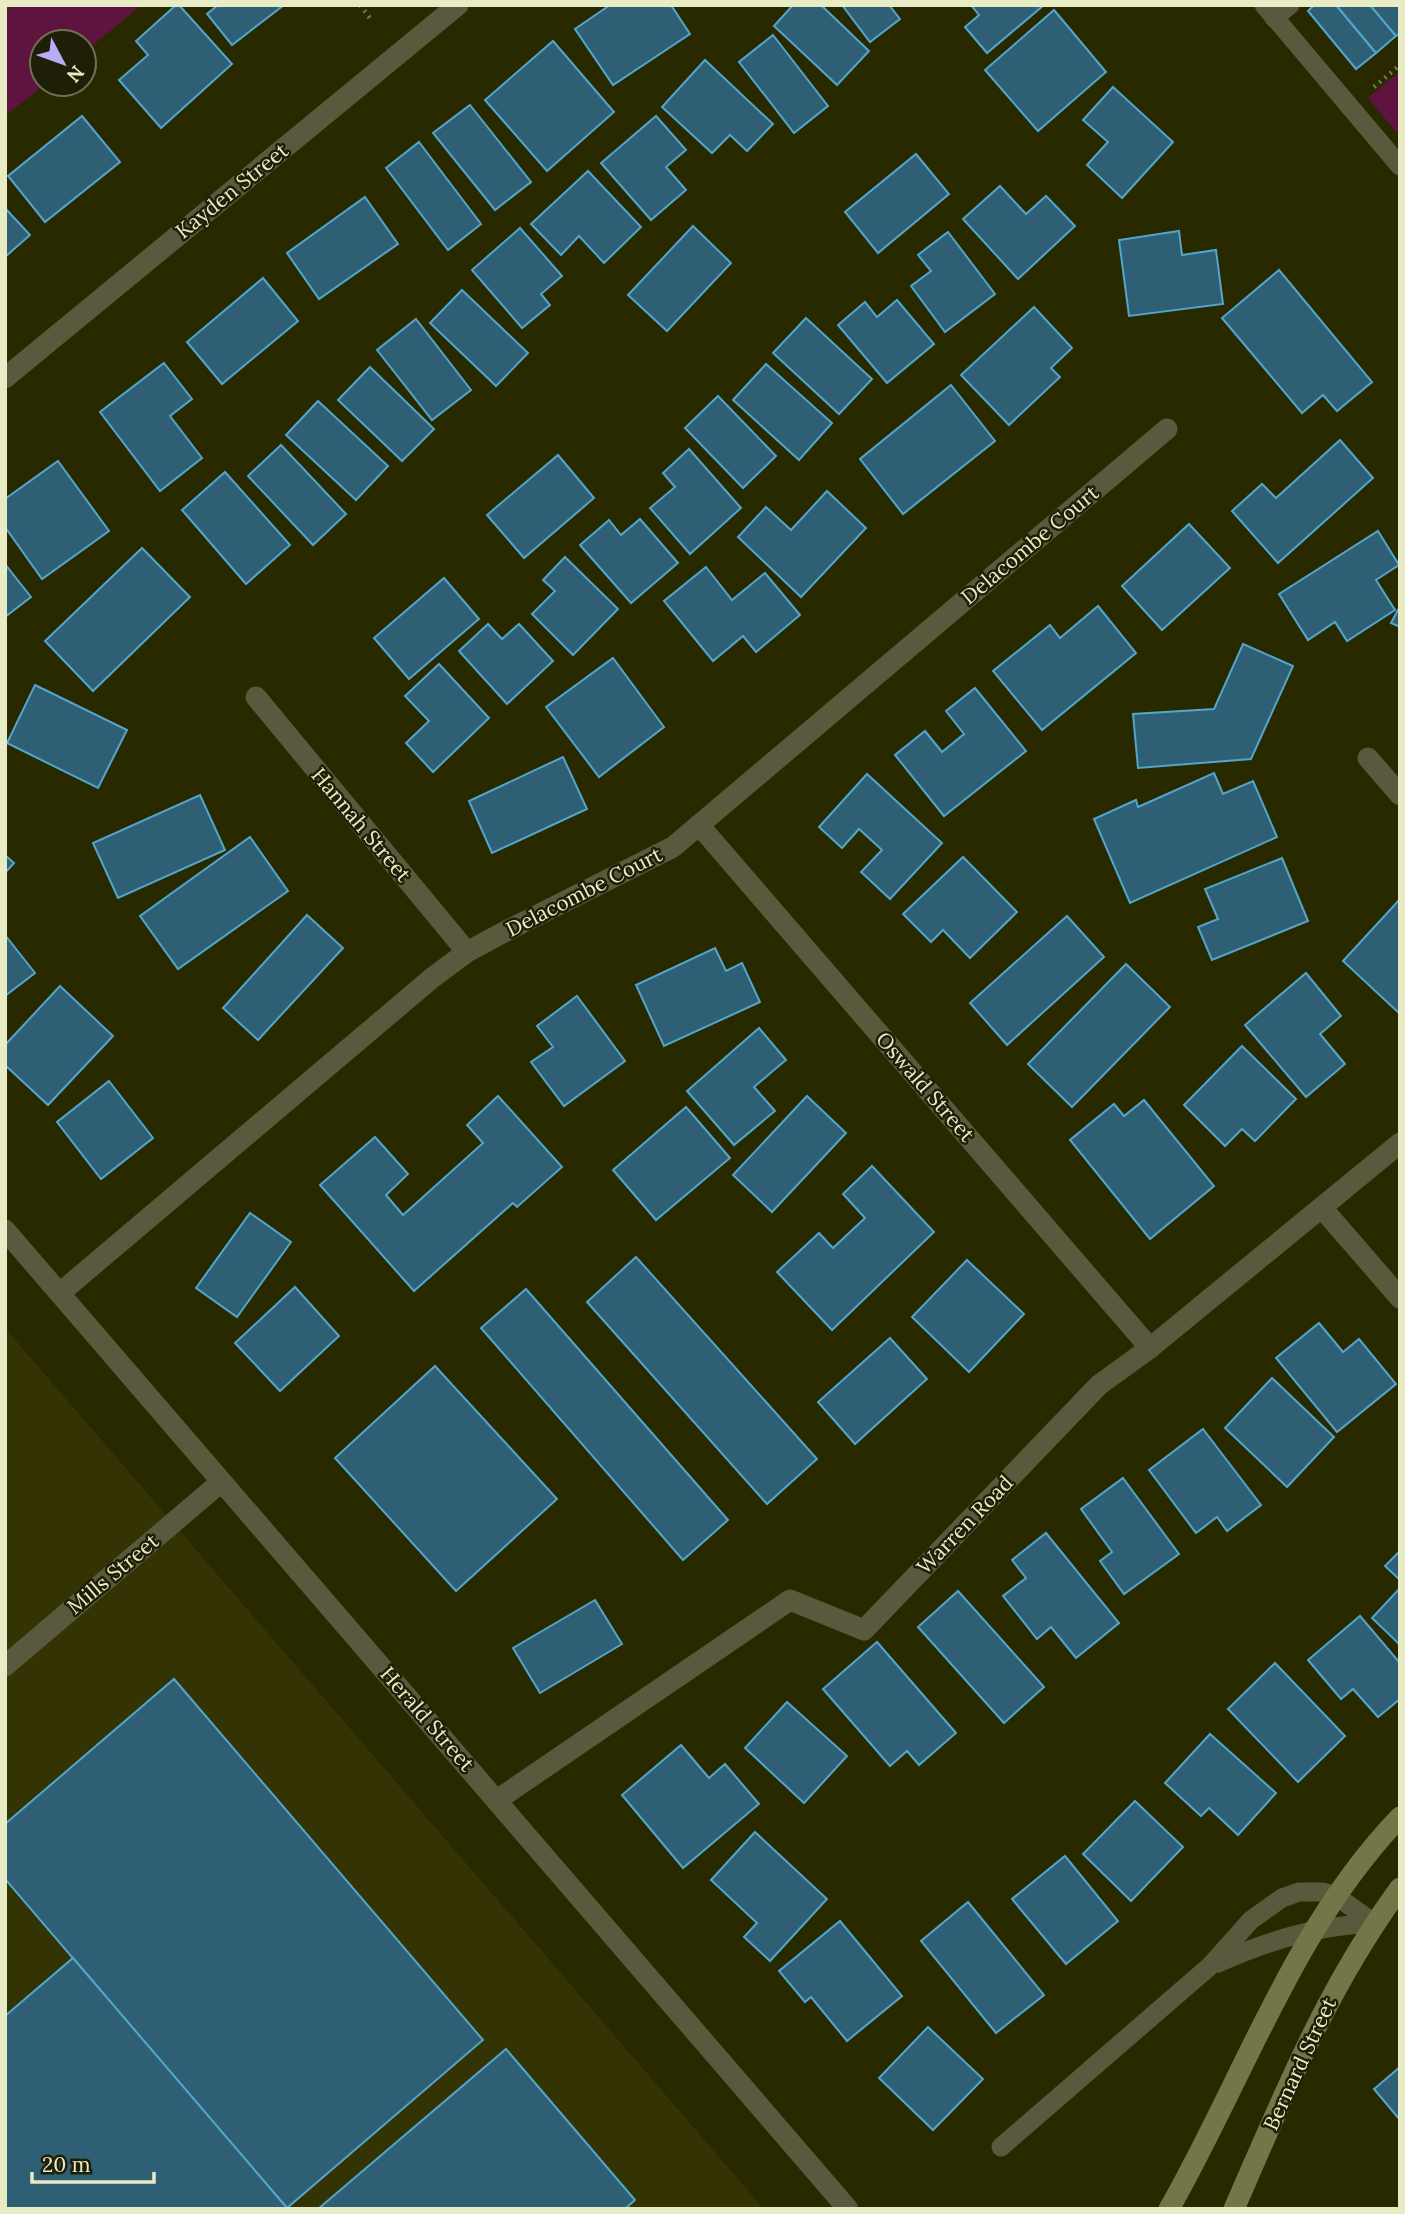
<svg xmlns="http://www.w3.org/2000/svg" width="1405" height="2214" viewBox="0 0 1405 2214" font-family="Lora,serif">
<rect width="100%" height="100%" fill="#292900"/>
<path fill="#333303" d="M5,1328L764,2209H5Z"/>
<g fill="#5f1440">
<path d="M5,5H142L84,52V42H42V84H45L5,116Z"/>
<path d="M1400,71V129L1396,132L1368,98Z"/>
</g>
<g fill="#2f5f75" stroke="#52a6cc" stroke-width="2">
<path d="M176,5H179L232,64L161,128L119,80L148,55L136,41Z"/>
<path d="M218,5H284L232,45L207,14Z"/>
<path d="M610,5H671L690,34L613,85L575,29Z"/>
<path d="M793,5H821L869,51L837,85L774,26Z"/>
<path d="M842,5H889L900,19L870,42Z"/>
<path d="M971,5H1044L987,53L965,27L979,15Z"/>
<path d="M1314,5H1336L1376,53L1356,69L1308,11Z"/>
<path d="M1336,5H1370L1396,36L1376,53Z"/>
<path d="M1370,5H1400V33L1396,36Z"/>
<path d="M1054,10L1106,72L1038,131L985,70Z"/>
<path d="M773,35L828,106L794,133L739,62Z"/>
<path d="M553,41L614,112L547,171L485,100Z"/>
<path d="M705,60L773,124L747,151L730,135L712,153L662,107Z"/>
<path d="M1113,87L1173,142L1122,198L1087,165L1108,142L1083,120Z"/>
<path d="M470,105L531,182L495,210L433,133Z"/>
<path d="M82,116L120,162L45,222L8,176Z"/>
<path d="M656,116L686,150L666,167L686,190L651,220L601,163Z"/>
<path d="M419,142L481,224L448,250L386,168Z"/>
<path d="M916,154L949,194L878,253L845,212Z"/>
<path d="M588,171L641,227L604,263L579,236L561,255L531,224Z"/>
<path d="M1000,186L1026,214L1046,196L1075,226L1018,279L963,219Z"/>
<path d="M365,197L398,244L319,299L287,253Z"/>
<path d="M5,208L30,235L5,257Z"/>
<path d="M693,226L731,263L667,331L628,295Z"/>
<path d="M520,228L562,276L541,294L550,305L522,328L472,270Z"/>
<path d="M1179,231L1182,255L1216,250L1223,304L1129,316L1119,240Z"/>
<path d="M948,232L995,294L945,332L911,286L931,271L918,255Z"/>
<path d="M1279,270L1372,382L1337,411L1323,395L1302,413L1222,318Z"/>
<path d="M263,278L298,321L222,384L187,342Z"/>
<path d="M462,290L528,353L496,386L430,323Z"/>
<path d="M897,300L934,344L887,383L838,325L865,302L877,317Z"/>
<path d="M1034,307L1072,348L1051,368L1060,377L1009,425L961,375Z"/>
<path d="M806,318L872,379L839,414L773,353Z"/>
<path d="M416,319L471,390L432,420L377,350Z"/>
<path d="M164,363L192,399L170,416L202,458L160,491L100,412Z"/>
<path d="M766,364L832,423L799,460L733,400Z"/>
<path d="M370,367L434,429L402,461L338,400Z"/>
<path d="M951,385L995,441L903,514L860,459Z"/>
<path d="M718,396L776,456L743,488L685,428Z"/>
<path d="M318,401L388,466L356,500L286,435Z"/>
<path d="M1340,440L1373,478L1278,563L1232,511L1262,484L1276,498Z"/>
<path d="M281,445L346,514L313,545L248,476Z"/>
<path d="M689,449L741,508L690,554L650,508L675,487L663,473Z"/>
<path d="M558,455L594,498L524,558L487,515Z"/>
<path d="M58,461L109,531L42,579L5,527V499Z"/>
<path d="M225,472L290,545L246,584L182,510Z"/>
<path d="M827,491L866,528L801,597L738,537L766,507L791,530Z"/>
<path d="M640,519L678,563L631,603L580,545L609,520L621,535Z"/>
<path d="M1189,524L1230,568L1162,630L1122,586Z"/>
<path d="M1378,531L1399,565L1376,580L1395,610L1347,641L1335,622L1308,640L1279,594Z"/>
<path d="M142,548L190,597L93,691L45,641Z"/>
<path d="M565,557L618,609L573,655L532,614L555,591L543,580Z"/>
<path d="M5,564L31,597L5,617Z"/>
<path d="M706,567L732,600L765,573L800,615L756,652L743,636L713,661L664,601Z"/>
<path d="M444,578L479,619L409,679L374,638Z"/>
<path d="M1098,606L1136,653L1042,730L993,671L1050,625L1060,638Z"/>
<path d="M1400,606V627L1391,623Z"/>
<path d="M488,624L502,639L519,624L553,661L507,704L459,651Z"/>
<path d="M1243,644L1293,666L1251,759L1138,768L1133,714L1214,709Z"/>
<path d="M613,658L664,727L599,777L546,707Z"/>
<path d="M439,664L489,718L433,772L406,743L429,721L405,696Z"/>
<path d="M35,685L127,730L98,788L7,743Z"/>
<path d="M975,688L1026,751L944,816L895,755L925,731L942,752L964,734L946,711Z"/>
<path d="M563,757L587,809L492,853L469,801Z"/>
<path d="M1214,773L1223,794L1253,781L1277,837L1130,903L1094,819L1136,800L1138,807Z"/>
<path d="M867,774L942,843L890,899L861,872L882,850L859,829L842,848L819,827Z"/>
<path d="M200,795L225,850L118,898L93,843Z"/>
<path d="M250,837L288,891L178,969L140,916Z"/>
<path d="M5,855L14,863L5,873Z"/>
<path d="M963,857L1017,912L970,958L943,930L931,942L903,914Z"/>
<path d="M1282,858L1308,921L1212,960L1198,927L1218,919L1205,889Z"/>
<path d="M1400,899V1014L1343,961Z"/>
<path d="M307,915L343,948L258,1040L223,1008Z"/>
<path d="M1067,916L1104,957L1007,1045L970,1003Z"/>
<path d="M5,935L35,973L5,996Z"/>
<path d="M715,948L726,971L742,963L760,1002L664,1046L636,985Z"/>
<path d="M1126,964L1170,1007L1072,1107L1028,1064Z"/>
<path d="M1306,973L1341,1016L1320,1034L1345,1064L1306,1097L1245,1025Z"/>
<path d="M60,986L113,1036L48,1105L5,1065V1045Z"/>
<path d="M577,996L625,1061L564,1106L531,1062L553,1047L537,1026Z"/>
<path d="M759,1028L786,1060L754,1087L775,1111L734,1145L687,1091Z"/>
<path d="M1242,1046L1296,1099L1255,1141L1242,1129L1225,1146L1184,1105Z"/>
<path d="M109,1081L153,1138L101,1179L57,1122Z"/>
<path d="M498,1096L562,1167L517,1207L513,1203L414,1291L320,1185L375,1137L408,1174L386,1195L403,1215L483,1143L467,1125Z"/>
<path d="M807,1096L846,1133L772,1212L733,1175Z"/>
<path d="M1144,1100L1214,1186L1150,1239L1070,1140L1114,1104L1124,1116Z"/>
<path d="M686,1107L730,1158L656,1220L613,1170Z"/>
<path d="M872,1166L934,1232L832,1330L777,1272L819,1233L833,1248L865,1218L843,1194Z"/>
<path d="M250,1213L291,1242L237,1317L196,1288Z"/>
<path d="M636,1257L817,1459L767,1504L587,1302Z"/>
<path d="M967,1260L1024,1314L969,1372L912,1317Z"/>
<path d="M295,1287L339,1336L280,1391L235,1343Z"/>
<path d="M526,1289L728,1520L683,1560L481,1328Z"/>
<path d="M1319,1323L1343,1352L1359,1339L1396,1384L1337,1432L1276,1358Z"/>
<path d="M890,1338L927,1379L855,1444L818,1402Z"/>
<path d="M435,1366L557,1499L456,1591L335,1458Z"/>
<path d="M1272,1378L1334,1437L1287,1487L1225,1428Z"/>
<path d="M1203,1429L1261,1505L1227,1531L1217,1517L1196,1533L1149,1470Z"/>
<path d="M1123,1478L1179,1554L1124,1594L1100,1561L1112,1552L1081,1509Z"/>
<path d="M1046,1533L1119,1623L1076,1658L1051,1627L1037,1639L1003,1596L1026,1578L1012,1560Z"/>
<path d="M1400,1551V1580L1385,1566Z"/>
<path d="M1400,1588V1645L1372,1618Z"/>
<path d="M958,1591L1044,1687L1004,1723L918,1627Z"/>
<path d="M595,1600L622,1644L540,1693L513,1648Z"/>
<path d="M1360,1616L1400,1663V1699L1378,1717L1353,1689L1341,1699L1308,1660Z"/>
<path d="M877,1642L956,1733L919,1765L907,1751L890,1766L823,1689Z"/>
<path d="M1275,1663L1345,1736L1298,1782L1228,1709Z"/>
<path d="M174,1679L483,2040L287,2208L5,1879V1824Z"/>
<path d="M787,1702L847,1756L804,1803L745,1748Z"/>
<path d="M1210,1734L1276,1793L1238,1835L1209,1808L1201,1816L1165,1783Z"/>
<path d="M681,1745L709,1778L725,1764L759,1804L683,1868L622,1795Z"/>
<path d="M1135,1801L1183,1847L1131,1901L1083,1854Z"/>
<path d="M755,1832L827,1899L770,1961L744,1937L757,1923L711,1880Z"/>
<path d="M1065,1856L1118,1921L1066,1964L1012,1899Z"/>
<path d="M968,1902L1044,1995L996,2033L921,1941Z"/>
<path d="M840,1921L902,1996L847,2041L811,1997L805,2002L779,1971Z"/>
<path d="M73,1958L287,2208L286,2209H5V2016Z"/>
<path d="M928,2027L983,2079L933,2130L879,2078Z"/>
<path d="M506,2049L635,2200L625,2209H318Z"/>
<path d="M1400,2067V2120L1374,2089Z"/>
</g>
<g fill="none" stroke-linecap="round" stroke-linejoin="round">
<g stroke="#787951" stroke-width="4.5" stroke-dasharray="2 5" stroke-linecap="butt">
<path d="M360,5L372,21"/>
<path d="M1374,87L1400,65"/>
</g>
<g stroke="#595a3d" stroke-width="19">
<path d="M1264,5L1400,166"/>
<path d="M1274,18L1290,5"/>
<path d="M1218,1963C1270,1940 1316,1926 1374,1923"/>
<path d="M1001,2147L1210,1966L1251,1920L1282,1898L1299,1892H1323L1336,1896L1374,1923"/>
</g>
<g stroke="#595a3d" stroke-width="21">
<path d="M5,378L458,5"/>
<path d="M256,697L467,952"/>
<path d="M1368,758L1400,795"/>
<path d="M699,825L1150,1348"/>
<path d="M1322,1208L1400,1298"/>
<path d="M5,1230L848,2209"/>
<path d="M60,1293L432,978L467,952L506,931L673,847L1167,429"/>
<path d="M5,1666L221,1482"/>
<path d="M497,1800L790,1600L864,1630L1099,1385L1150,1348L1400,1143"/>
</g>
<g stroke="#757647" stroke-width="21">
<path d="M1169,2209C1244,2078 1293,1928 1400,1817"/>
<path d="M1234,2209C1284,2095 1326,1989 1400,1888"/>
</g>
</g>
<g text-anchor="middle" stroke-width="5" stroke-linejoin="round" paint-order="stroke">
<g font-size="21" fill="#e9ebc5" stroke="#1f1f07">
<text transform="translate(232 191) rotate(-39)" y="7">Kayden Street</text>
<text transform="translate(1030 545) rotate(-40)" y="7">Delacombe Court</text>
<text transform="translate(361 825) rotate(50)" y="7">Hannah Street</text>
<text transform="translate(584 892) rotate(-27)" y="7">Delacombe Court</text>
<text transform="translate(925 1087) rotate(49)" y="7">Oswald Street</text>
<text transform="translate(965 1525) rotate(-46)" y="7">Warren Road</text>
<text transform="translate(113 1574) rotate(-40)" y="7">Mills Street</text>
<text transform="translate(427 1719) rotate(49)" y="7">Herald Street</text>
<text transform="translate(1300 2064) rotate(-65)" y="7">Bernard Street</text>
</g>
</g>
<rect width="1405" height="2214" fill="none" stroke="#e9ebc5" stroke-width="14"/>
<g transform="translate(63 63) rotate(131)"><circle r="33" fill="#1f1f07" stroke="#707153" stroke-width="2"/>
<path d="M0-5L12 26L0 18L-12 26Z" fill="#b6acf8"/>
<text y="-10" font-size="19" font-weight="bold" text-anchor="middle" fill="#e9ebc5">N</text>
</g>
<path d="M32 2172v10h122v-10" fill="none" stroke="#e9ebc5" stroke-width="3.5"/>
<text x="42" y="2172" font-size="21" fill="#e9ebc5" stroke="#1f1f07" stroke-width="5" paint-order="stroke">20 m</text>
</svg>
